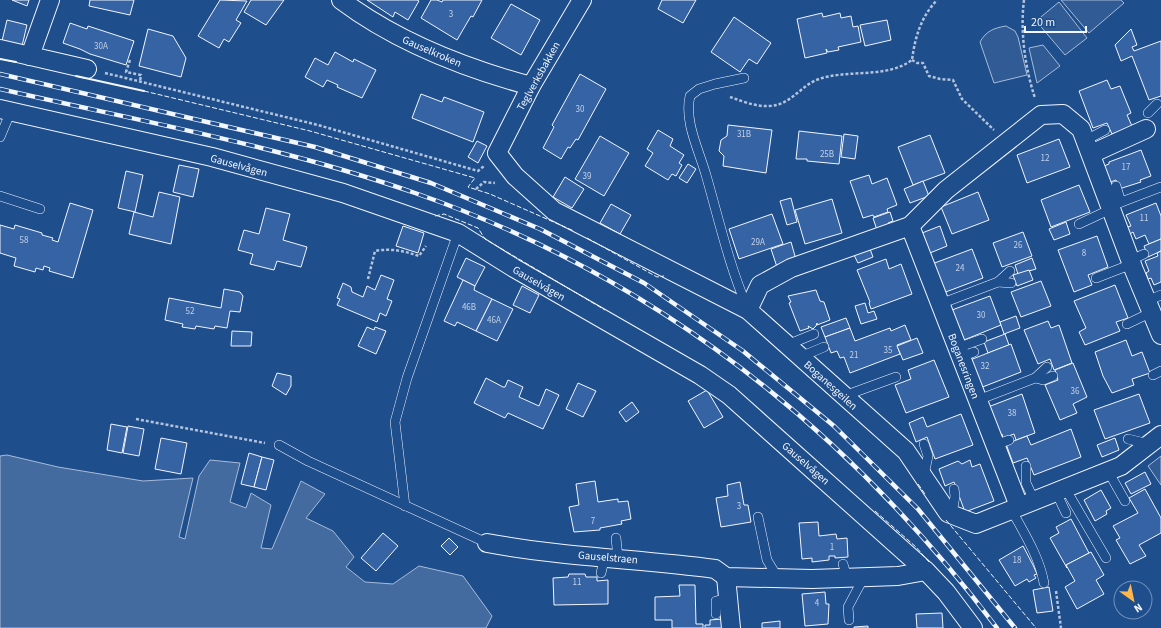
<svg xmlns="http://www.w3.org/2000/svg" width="1161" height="628" viewBox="0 0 1161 628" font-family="'Source Sans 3',sans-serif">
<rect width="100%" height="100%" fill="#1f4e8c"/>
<g fill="#305b95" stroke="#a8bbd7">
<path d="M1061,0H1121L1124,3L1089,33Z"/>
<path d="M1059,2L1087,38L1065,55L1036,21Z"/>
<path d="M1006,26L1015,31L1018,37L1027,75L994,83L980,42C986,31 994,28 1006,26Z"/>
<path d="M1043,45L1060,66L1037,83L1029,48Z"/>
<path d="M1161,456V485L1148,466Z"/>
</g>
<path fill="#446ba0" stroke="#a8bbd7" d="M7,455L58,467L143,481L193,478L179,537L185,539L199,476L210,460L240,463L230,502L246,508L251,493L271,505L261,548L272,549L301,481L325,494L306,518L333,531L354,557L346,567L365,582L393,584L419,566L463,576L492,616L486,628H0V456Z"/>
<g fill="#3563a3" stroke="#f2f6ff">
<path d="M12,0H29L27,6Z"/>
<path d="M90,0H134L130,15L89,6Z"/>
<path d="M220,0L247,1L236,20L241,23L229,42L224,39L219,48L198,36Z"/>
<path d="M251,0H284L266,25L244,12Z"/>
<path d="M367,0H417L419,1L408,20L395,12L393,17Z"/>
<path d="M431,0H437L442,2L443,0H482L473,17L471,16L457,40L421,18Z"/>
<path d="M662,0H696L683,23L658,9Z"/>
<path d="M511,4L540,20L521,55L491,38Z"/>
<path d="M822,13L823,17L840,13L841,18L851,16L853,27L858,26L861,42L838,47L839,50L828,52L826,49L827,53L805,58L797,19Z"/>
<path d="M734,17L771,43L757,64L749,59L740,72L711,52Z"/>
<path d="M7,20L27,25L22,46L2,41Z"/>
<path d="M887,20L891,40L865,46L860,25Z"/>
<path d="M70,23L87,29L88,26L134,41L126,65L90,54L80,49L63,43Z"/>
<path d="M148,29L173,36L186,58L181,77L139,66Z"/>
<path d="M1131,29L1137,45L1132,47L1134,51L1161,41V96L1149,100L1132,56L1121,61L1115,45Z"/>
<path d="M335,52L353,62L354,59L376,70L362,98L337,87L338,85L327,80L323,87L305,77L315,58L328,65Z"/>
<path d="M580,74L606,89L578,140L576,139L570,148L568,147L561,159L543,148L554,127L552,125Z"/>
<path d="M1107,80L1111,89L1120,86L1131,113L1127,115L1132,126L1112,134L1107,123L1093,128L1079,91Z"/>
<path d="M421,94L442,102L444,97L484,112L473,142L412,118Z"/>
<path d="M728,125L772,130L766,173L723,166L724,156L719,151L721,140L727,136Z"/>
<path d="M658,130L673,139L670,146L684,155L679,163L682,165L676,176L672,174L668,180L645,166L653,153L647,149Z"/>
<path d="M799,131L842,136L839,164L807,161V159H796Z"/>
<path d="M844,134L858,136L855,159L841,157Z"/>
<path d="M930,135L945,173L913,185L898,147Z"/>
<path d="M600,136L629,153L604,196L575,179Z"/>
<path d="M1059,139L1070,167L1027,183L1017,155Z"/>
<path d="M477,141L487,146L478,163L468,157Z"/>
<path d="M1141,150L1151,176L1140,180L1141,182L1119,189L1116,180L1108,183L1104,166L1109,164V162Z"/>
<path d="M688,164L696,169L687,183L679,178Z"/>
<path d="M179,165L199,169L193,197L173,192Z"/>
<path d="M126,171L143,175L135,212L118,208Z"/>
<path d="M869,175L872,184L887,178L897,205L887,209L888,212L874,217L873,215L863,218L850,181Z"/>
<path d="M565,177L584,189L572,208L553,197Z"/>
<path d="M923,181L929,196L910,203L904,189Z"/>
<path d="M1079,185L1090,212L1051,227L1041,200Z"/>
<path d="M159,192L180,197L171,244L129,234L134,212L153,217Z"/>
<path d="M978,192L989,220L952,234L941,207Z"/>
<path d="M791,198L797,222L787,225L780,201Z"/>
<path d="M832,199L842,233L805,244L795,210Z"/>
<path d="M70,203L93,210L73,278L49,271L50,268L44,266L43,270L36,268L35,272L14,266L16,258L0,253V225L14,229L15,225L42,233V235L53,238L52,240L58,242Z"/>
<path d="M1156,203L1161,216V239L1149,244L1145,235L1136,239L1133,232L1130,234L1127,227L1131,226L1126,215Z"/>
<path d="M611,204L631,215L620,234L600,223Z"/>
<path d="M266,208L290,214L283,240L307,247L301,267L277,261L274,270L250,264L253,254L238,250L244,230L259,234Z"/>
<path d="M890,212L893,221L888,223L889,225L877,230L873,218Z"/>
<path d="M772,214L783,244L739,259L729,229Z"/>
<path d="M1066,222L1070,234L1054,240L1049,229Z"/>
<path d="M403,226L424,233L418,253L396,246Z"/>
<path d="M940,226L947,246L930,253L922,233Z"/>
<path d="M1023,232L1032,256L1002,267L993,243Z"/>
<path d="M1097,236L1108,267L1088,275L1092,285L1074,292L1058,250Z"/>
<path d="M1161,239V251L1148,257L1144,246Z"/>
<path d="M791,242L795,256L792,262L777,267L771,249Z"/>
<path d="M870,249L873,257L858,263L854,255Z"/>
<path d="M972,249L983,278L943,293L932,264Z"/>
<path d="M1161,251V282L1154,285L1151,278L1148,279L1146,273L1149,271L1145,261L1158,256L1157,253Z"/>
<path d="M466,258L485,267L475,286L457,277Z"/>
<path d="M1032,258L1036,269L1018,274L1015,265Z"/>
<path d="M886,259L889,269L901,264L912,294L871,309L869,303L870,302L857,270Z"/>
<path d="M1029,270L1033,280L1017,286L1013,275Z"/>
<path d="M381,275L394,280L387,299L392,301L386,316L380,313L377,322L337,305L340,299L337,298L343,283L351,287L352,292L363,297L367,286L375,290Z"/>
<path d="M463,280L475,286L474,290L492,299L476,331L457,322L455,326L444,321Z"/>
<path d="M1041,281L1051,306L1021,317L1011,292Z"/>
<path d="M1115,285L1128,318L1116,322L1120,331L1085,345L1079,332L1086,328L1074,301Z"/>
<path d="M522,286L539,295L530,313L513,305Z"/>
<path d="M224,289L240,292L243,296L240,312L230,311L227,328L215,326L214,329L196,326L195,329L182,327L183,324L165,320L169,298L221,308Z"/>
<path d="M816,290L820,301L824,302L830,320L817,325V323L816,326L813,329L808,326L809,328L800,331L789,303L791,302L788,296Z"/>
<path d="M990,296L1001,325L964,340L952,310Z"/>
<path d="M492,299L513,309L497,341L476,331Z"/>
<path d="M865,303L868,313L874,311L877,319L861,324L855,306Z"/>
<path d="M1016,316L1020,328L1004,334L1000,322Z"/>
<path d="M846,318L850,328L825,337L821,327Z"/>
<path d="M1048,321L1051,328L1059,325L1072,363L1054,370L1050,359L1038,364L1024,330Z"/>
<path d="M905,325L911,340L897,345L900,354L850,373L844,357L840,358L837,351L831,353L825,337L850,328L855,341L890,328L891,331Z"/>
<path d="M367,327L374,330L375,327L386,331L376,354L358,346Z"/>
<path d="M232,331L252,332L251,346H231Z"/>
<path d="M1005,334L1009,345L988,353L984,342Z"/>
<path d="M917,338L923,353L903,360L897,346Z"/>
<path d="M1126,340L1132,356L1142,352L1150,373L1132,379L1134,385L1112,393L1103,376L1095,352Z"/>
<path d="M1011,344L1021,372L980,388L970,360Z"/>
<path d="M934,360L949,397L906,413L895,385L911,379L908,370Z"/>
<path d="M1073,363L1087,397L1073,404L1077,413L1060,420L1045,385L1058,380L1055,370Z"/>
<path d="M277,373L291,376V386L286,395L272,386Z"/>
<path d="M486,378L503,387H505L508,380L523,387L519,397L539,406L546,389L559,395L543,429L508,413L505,418L474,403Z"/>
<path d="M578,383L596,391L583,417L566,409Z"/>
<path d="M707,390L723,417L704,428L688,401Z"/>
<path d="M1022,394L1035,433L1016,440L1014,434L1003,438L1002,434L999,435L988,407Z"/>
<path d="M1139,394L1150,423L1105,439L1094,410Z"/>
<path d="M632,402L639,412L626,422L619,412Z"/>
<path d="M961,414L973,445L935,459L927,437L916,442L909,423L923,417L927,427Z"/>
<path d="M111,424L127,427L122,453L107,450Z"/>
<path d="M128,426L144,429L139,456L123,453Z"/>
<path d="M1071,429L1081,457L1034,475L1027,458L1013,463L1006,444L1027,436L1031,445Z"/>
<path d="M161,438L187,443L181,474L155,469Z"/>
<path d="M1115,438L1119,450L1102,457L1097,445Z"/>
<path d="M249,453L262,457L254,487L241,484Z"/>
<path d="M262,457L274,460L266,490L254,487Z"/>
<path d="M970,460L972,467L980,464L994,501L965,512L954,482L945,486L939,469L958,461L962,464Z"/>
<path d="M1145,472L1151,484L1131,494L1125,483Z"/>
<path d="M595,481L598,502L618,499V502L628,501L631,519L621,521L622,524L600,528V530L574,532L569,507L579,505L576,484Z"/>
<path d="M740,482L744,505H748L751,522L721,527L716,498L728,496L727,485Z"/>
<path d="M1145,489L1161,518V533L1139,545L1146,556L1130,564L1116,540L1120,538L1113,526L1138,513L1129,498Z"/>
<path d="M1101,490L1111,508L1106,511L1107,514L1095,521L1084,500Z"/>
<path d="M1071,519L1089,553L1066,565L1067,568L1050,538L1059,533L1056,527Z"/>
<path d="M818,522L819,536L836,534L837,539L847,538L848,557L835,558V556H829V560L812,562V558L802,559L799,523Z"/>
<path d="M383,533L398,546L376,571L361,558Z"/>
<path d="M449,538L458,547L450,555L441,546Z"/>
<path d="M1023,546L1033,565L1037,574L1034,575L1036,578L1029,582L1027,579L1015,586L999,560Z"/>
<path d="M1091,552L1104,575L1096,580L1104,594L1077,609L1065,587L1075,581L1066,565Z"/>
<path d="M569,574H585L586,577H597V581L608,580V604L554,605L553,578L568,577Z"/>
<path d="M679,585H695L696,624H703V628H672V620H655V597L680,596Z"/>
<path d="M1049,587L1053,611L1037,613L1033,590Z"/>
<path d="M825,592L826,604H829L828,624L805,626L802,594Z"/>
<path d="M942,613L943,628H917L916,614Z"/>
<path d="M723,619V628H705V625H710V620Z"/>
<path d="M780,621V628H762V623Z"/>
<path d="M868,626V628H854V627Z"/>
</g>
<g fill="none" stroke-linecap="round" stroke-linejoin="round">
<g stroke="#f2f6ff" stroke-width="10">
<g id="lane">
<path d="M744,78L715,84L699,89L690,96C684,122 699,150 706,175C719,220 729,265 747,307"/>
<path d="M1148,113L1157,104"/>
<path d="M0,137L11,111"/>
<path d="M1086,140L1105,130"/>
<path d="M1116,186L1121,202"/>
<path d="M0,196L40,209"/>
<path d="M1111,206L1161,187"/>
<path d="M1079,224L1111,209"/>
<path d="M1131,260L1144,254"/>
<path d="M1096,278L1132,264"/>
<path d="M998,282L1011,283"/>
<path d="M1147,301L1161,295"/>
<path d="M940,304L998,282L1010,271"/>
<path d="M1127,324L1152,312"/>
<path d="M787,345L814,334"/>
<path d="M957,348L982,339"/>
<path d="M800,357L824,347"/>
<path d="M961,357L974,352"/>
<path d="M1153,375L1161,371"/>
<path d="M1035,378L1043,380L1053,376"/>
<path d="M844,396L896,377"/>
<path d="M978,400L1035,378L1047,367"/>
<path d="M1128,439L1149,444"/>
<path d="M279,445L308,461L487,543"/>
<path d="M995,445L1009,440"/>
<path d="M1026,466V483L1034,500"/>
<path d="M1108,471L1125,501"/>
<path d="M924,475L928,456L924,444"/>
<path d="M1065,488L1106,558"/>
<path d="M1056,492L1066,513"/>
<path d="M405,506L395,422L407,378L458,233"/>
<path d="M1011,509C1024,533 1039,556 1044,583"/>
<path d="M952,514L955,496L954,489"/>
<path d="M758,517L767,560L778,578"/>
<path d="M616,538L618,558"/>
<path d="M843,564L847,578"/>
<path d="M601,573L605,556"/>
<path d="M716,614V601L728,598"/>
<path d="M849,620L848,607L864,577"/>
</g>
</g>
<g stroke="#f2f6ff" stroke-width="20">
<g id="street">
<path d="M341,0C397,42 464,68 531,86"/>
<path d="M582,0L531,86L497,153L515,176L554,211L748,310L906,451L948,513L976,524L1121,466L1161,435"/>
<path d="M0,49L87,69"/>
<path d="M30,56L50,0"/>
<path d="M0,109L212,157L343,193L458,233L514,268L700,375L729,395L926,571L946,592L973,628"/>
<path d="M1091,154L1146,129"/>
<path d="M910,226L1019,506"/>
<path d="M748,310L760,285L791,268L910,226L946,190L1041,115L1063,114L1081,129L1134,270L1161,335"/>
<path d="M487,543C562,557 639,559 715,569L726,577L812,579L898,576L926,571"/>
<path d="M726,577L731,628"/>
</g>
</g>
<g stroke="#b3c4dc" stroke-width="2.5" stroke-dasharray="3 2" stroke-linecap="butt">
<path d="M1024,0C1020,31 1025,68 1035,98"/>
<path d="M130,60L126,72L141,75L140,81"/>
<path d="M912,60L917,63H923L929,76L940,79L953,80L962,99L994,130"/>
<path d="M105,73L318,125L478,171L484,166"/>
<path d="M730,97C742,101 756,107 769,106C790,106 801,85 819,79C848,69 886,79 912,60C915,37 921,17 937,0"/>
<path d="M476,189L484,182L495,183"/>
<path d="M368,279L375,251C391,248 404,251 419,256L426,246"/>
<path d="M136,419L265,443"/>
<path d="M1056,591L1061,628"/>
</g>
<use href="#lane" stroke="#1f4e8c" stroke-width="9"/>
<use href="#street" stroke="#1f4e8c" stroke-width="18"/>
<g stroke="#f2f6ff" stroke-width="4.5">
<g id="rail">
<path d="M0,74L315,147L431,183L540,229L644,283L743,351L834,426L918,509L1015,628"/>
<path d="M0,89C139,121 280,146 415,193C654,276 845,427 997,628"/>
</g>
</g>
<use href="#rail" stroke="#1f4e8c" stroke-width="3" stroke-dasharray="9" stroke-linecap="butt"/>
<g stroke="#f2f6ff" stroke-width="1" stroke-dasharray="5 2" stroke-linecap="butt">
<path d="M144,91L310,131L475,178L468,187L490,194L574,231"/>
<path d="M435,216L444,214L478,228L485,239L605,310"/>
<path d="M587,238L657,277L664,276"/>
<path d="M918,484L925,494"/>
<path d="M875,511L916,547L929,562"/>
<path d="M946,520L1036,628"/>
</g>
<g stroke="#f2f6ff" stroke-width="2">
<path d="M0,59L16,62"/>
<path d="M76,76L144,91"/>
</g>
</g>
<g text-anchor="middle" stroke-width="3" stroke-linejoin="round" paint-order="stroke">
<g font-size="9" fill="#c3d1e8">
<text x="451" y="17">3</text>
<text x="101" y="49">30A</text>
<text x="580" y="112">30</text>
<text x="744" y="137">31B</text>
<text x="827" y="157">25B</text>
<text x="1045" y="161">12</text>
<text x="1126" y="170">17</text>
<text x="587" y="179">39</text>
<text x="1144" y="221">11</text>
<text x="24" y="243">58</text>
<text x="758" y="245">29A</text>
<text x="1018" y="248">26</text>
<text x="1084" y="256">8</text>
<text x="960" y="271">24</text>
<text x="469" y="310">46B</text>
<text x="190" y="314">52</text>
<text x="981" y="318">30</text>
<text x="494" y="323">46A</text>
<text x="888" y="353">35</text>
<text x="854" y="358">21</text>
<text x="985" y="369">32</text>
<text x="1075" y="394">36</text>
<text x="1012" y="416">38</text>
<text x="739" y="509">3</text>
<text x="593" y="524">7</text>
<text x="832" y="550">1</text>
<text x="1017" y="563">18</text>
<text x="577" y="585">11</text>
<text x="817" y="606">4</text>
</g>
<g font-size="11" fill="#f2f6ff" stroke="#1f4e8c">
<text transform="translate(432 51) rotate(23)" y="4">Gauselkroken</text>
<text transform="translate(538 76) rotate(-61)" y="4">Teglverksbakken</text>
<text transform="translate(239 165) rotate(15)" y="4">Gauselvågen</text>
<text transform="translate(539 283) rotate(30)" y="4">Gauselvågen</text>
<text transform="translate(964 366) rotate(69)" y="4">Boganesringen</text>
<text transform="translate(831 385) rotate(42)" y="4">Boganesgeilen</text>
<text transform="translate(806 463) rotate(41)" y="4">Gauselvågen</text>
<text transform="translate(608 557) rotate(5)" y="4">Gauselstraen</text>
</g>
</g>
<g transform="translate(1133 600) rotate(147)"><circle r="19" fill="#1f4e8c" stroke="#7391ba"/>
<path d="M0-3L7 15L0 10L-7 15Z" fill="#ffb74d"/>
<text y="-6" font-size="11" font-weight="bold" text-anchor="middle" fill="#f2f6ff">N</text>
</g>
<path d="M1025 26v6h61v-6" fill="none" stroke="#f2f6ff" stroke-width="2"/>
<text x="1031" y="26" font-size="12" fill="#f2f6ff" stroke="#1f4e8c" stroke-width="3" paint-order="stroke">20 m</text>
</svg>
